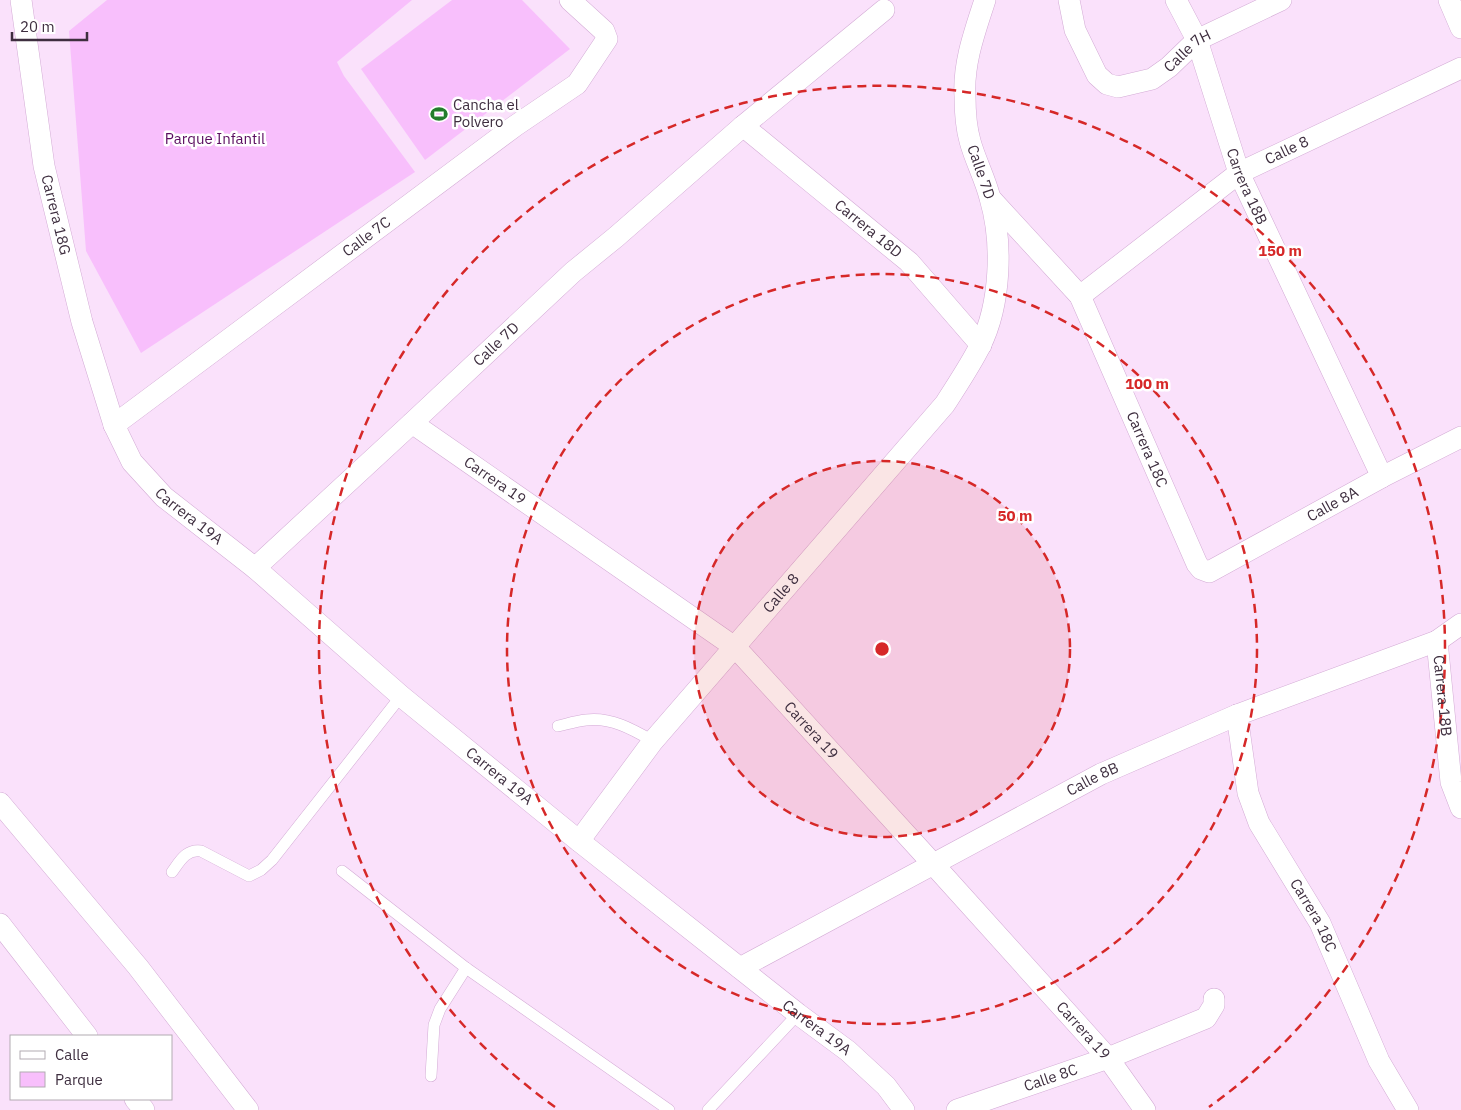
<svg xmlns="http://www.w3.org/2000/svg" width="1461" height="1110" viewBox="0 0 1461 1110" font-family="'IBM Plex Sans',sans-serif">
<rect width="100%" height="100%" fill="#fae1fb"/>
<g fill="#f8bffc">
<path d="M107,0H412L337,62L344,76L415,172L141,353L86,251L69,31Z"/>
<path d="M452,0H522L570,49L425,160L361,69Z"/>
</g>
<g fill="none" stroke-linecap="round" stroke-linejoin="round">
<g stroke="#d3abd5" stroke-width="12">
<g id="service">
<path d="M558,726C567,724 576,721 586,720C611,717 632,729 653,741"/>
<path d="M342,871L466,968L669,1110"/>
<path d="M172,872C180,861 186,849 201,851L249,876L261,870L272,860L401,696"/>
<path d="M431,1076L434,1025L440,1009L466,968"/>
<path d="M708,1110L798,1014"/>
</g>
</g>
<g stroke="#d3abd5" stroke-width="22">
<g id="minor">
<path id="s1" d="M21,0L44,166L82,322L114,425L132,462L164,497L255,568L401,696L579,841L798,1014L848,1051L886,1086L904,1110"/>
<path id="s2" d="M1069,0L1075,30L1097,75L1107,84L1118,87L1152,79L1169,67L1197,40L1281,0"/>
<path id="s3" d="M1176,0L1197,40L1239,173L1382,477"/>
<path d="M1449,0L1461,28"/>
<path id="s4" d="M743,126L909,262L981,345"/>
<path id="s5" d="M991,199L1080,296L1197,564L1201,569L1209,572L1382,477L1461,437"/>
<path id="s6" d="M1080,296L1239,173L1461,68"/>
<path id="s7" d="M412,423L736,648L934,865L1108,1058L1145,1110"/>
<path id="s8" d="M114,425L515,126L577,84L607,39L604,31L570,0"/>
<path id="s9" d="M255,568L412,423L573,272L616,237L743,126L884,10"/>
<path id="s10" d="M1437,641L1451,782L1461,808"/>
<path id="s11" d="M1237,715L1248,793L1259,823L1320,923L1379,1061L1408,1110"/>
<path d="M0,803L138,967L248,1110"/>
<path id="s12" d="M579,841L653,741L945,404C957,385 970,366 980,346C1001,304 1003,242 990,198C985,178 975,160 970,141C966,127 965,110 965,96C963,63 975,31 985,0"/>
<path d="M0,924L87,1036"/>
<path id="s13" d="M740,968L1101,774L1237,715L1437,641L1461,624"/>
<path d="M135,1099L144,1110"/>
<path id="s14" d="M957,1110L1108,1058L1206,1018L1214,1005V999"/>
</g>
</g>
<use href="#service" stroke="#fff" stroke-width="11"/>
<use href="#minor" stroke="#fff" stroke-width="21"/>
</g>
<circle cx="882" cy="649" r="188" fill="#d62828" fill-opacity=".12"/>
<g fill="none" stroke="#d62828" stroke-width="2.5" stroke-dasharray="9 6">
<circle cx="882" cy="649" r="188"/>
<circle cx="882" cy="649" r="375"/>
<path d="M555 1107A563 563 0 1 1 1209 1107"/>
</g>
<defs>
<g id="stadium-bare" transform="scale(1.35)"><path d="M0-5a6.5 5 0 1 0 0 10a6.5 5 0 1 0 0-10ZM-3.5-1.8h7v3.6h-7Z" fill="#237d2c" stroke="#fff" stroke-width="2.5" paint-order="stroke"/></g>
</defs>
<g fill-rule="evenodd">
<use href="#stadium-bare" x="439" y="114"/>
</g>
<g text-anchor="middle" stroke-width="5" stroke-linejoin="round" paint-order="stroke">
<g font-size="15" fill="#3e2e3f" stroke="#fff">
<text dy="5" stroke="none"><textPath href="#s2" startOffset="186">Calle 7H</textPath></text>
<text dy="5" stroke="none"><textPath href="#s6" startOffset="254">Calle 8</textPath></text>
<text transform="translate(981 172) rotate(71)" y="5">Calle 7D</text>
<text dy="5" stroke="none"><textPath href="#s3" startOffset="200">Carrera 18B</textPath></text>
<text dy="5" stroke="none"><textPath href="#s1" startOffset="218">Carrera 18G</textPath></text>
<text dy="5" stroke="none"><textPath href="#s4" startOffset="162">Carrera 18D</textPath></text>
<text dy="5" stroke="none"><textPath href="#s8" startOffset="315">Calle 7C</textPath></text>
<text dy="5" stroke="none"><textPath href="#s9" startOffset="329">Calle 7D</textPath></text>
<text dy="5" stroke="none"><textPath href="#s5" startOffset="299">Carrera 18C</textPath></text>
<text dy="5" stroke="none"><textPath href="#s7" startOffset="101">Carrera 19</textPath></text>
<text dy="5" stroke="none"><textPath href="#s5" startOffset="580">Calle 8A</textPath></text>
<text dy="5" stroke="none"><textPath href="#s1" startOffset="556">Carrera 19A</textPath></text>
<text dy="5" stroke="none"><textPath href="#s12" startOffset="320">Calle 8</textPath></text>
<text dy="5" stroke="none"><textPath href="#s10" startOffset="55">Carrera 18B</textPath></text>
<text dy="5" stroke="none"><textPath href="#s7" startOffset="506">Carrera 19</textPath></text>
<text dy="5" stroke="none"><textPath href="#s1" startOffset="961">Carrera 19A</textPath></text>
<text dy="5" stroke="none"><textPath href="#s13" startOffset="400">Calle 8B</textPath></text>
<text dy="5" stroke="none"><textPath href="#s11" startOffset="218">Carrera 18C</textPath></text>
<text dy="5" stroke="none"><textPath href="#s1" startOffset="1366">Carrera 19A</textPath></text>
<text dy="5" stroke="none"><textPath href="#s7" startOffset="911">Carrera 19</textPath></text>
<text dy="5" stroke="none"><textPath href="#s14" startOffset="99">Calle 8C</textPath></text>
</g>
<g font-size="15" fill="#3e2e3f" stroke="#fff" text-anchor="start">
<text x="453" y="110">Cancha el<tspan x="453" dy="17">Polvero</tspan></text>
</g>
<g font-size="15" fill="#5a0d60" stroke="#fff">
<text x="215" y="144">Parque Infantil</text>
</g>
</g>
<circle cx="882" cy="649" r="8" fill="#d62828" stroke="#fff" stroke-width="2.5"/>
<g font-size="15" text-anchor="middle" font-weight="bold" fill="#d62828" stroke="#fff" stroke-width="5" stroke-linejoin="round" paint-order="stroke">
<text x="1280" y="256">150 m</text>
<text x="1147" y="389">100 m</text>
<text x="1015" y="521">50 m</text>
</g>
<rect x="10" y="1035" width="162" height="65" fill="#ffffff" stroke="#b2abb2"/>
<rect x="20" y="1051" width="25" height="8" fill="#ffffff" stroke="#b2abb2"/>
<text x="55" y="1060" font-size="15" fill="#3e2e3f">Calle</text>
<rect x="20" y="1072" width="25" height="15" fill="#f8bffc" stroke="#b2abb2"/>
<text x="55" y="1085" font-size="15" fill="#3e2e3f">Parque</text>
<path d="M12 32v8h75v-8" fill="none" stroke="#3e2e3f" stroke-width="2.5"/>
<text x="20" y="32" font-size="15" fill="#3e2e3f" stroke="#ffffff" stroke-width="4" paint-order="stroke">20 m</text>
</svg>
